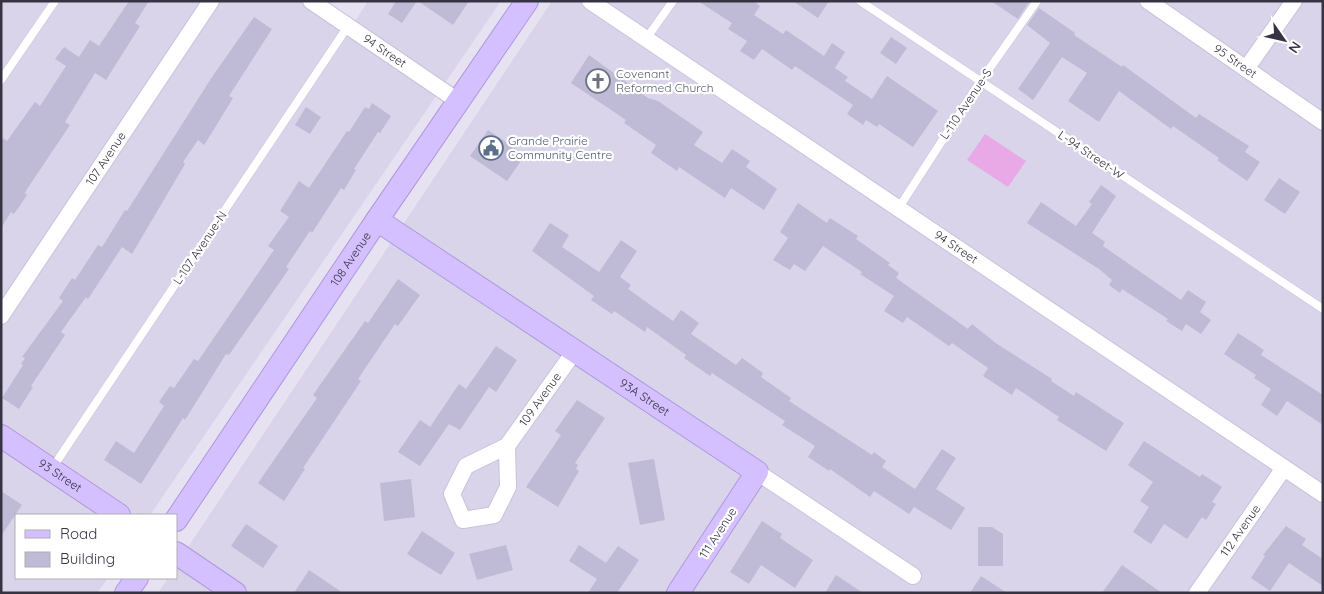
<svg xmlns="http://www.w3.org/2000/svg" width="1324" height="594" viewBox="0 0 1324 594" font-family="Quicksand,sans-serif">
<rect width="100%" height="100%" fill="#e6e2f2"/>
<g fill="#dad4ea">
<path d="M1,1H324L355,21L368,1H501L150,515H16V578H108L97,593H1Z"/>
<path d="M552,1H1323V593H158L168,578H176V565Z"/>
</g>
<path fill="#e8a9e6" d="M985,134L1026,161L1008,187L967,160Z"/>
<g fill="#bfbad6">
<path d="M129,1H149L135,23L140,26L106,80L95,73L65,122L70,125L27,189L25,193L27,195L14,214L11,212L1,228V137L7,141L35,102L40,106L66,66L55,59L64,47L79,57L90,40L99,46Z"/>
<path d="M396,1H417L402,23L388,14Z"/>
<path d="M418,1H469L453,25Z"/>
<path d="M698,1H753L760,6L754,15L783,34L786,30L824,56L832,43L845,52L835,68L848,77L845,81L872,99L887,76L938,111L913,147L879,124L877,127L866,120L863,125L847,114L853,105L795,66L792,70L762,49L754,60L740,51L747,41L728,29L732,23Z"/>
<path d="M793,1H829L818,18Z"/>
<path d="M991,1H1028L1029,2L1018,19Z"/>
<path d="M1039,8L1075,33L1074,35L1122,67L1123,65L1196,118L1199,114L1249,146L1245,152L1260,162L1247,181L1217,160L1219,158L1173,126L1171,129L1119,91L1099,122L1068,101L1087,73L1062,57L1033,100L1018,89L1050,43L1027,25Z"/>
<path d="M254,17L272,29L229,96L233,98L216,126L204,145L198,140L183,162L185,164L132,254L122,247L88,299L86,297L61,332L65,335L31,386L33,387L19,409L2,398L23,365L21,364L25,358L22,357L63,301L59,298L72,278L75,280L98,245L102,247L125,210L127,211L212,77Z"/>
<path d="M891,37L907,48L896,64L880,53Z"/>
<path d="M589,55L648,98L658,101L703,132L694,145L722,163L732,149L750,161L746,167L777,189L764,210L731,188L725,198L679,167L677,171L651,153L656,145L624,123L626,120L571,83Z"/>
<path d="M372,103L391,116L380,133L378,132L354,169L356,170L344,190L341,188L312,233L310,231L286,267L289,269L229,355L226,354L185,420L183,418L141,484L104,460L116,441L134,453L164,406L159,402L170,386L174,388L194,359L198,361L274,250L268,246L289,217L280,211L299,181L309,188L347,131L349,132L365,107L369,109Z"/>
<path d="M306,107L321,117L310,134L295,125Z"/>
<path d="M488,130L525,155L507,181L470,156Z"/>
<path d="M1279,178L1300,192L1285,214L1264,200Z"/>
<path d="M1101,185L1116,196L1092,233L1105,242L1103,246L1181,300L1188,290L1206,302L1200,312L1211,320L1201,334L1186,324L1182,331L1166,321L1168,319L1122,289L1120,293L1109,285L1112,280L1099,269L1027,223L1041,202L1076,226L1092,204L1089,202Z"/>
<path d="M798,203L827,223L830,218L858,236L856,239L890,263L888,265L899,273L896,278L968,329L972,324L997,344L1052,379L1051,381L1074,396L1076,392L1124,423L1106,451L1057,420L1059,417L1016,388L1012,395L983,376L988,368L952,343L949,346L907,317L903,323L884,311L894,296L860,274L862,272L823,246L805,271L794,264L790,270L773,260L788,238L780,232Z"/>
<path d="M550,223L569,235L562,247L599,272L621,240L637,251L620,277L631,285L628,289L673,321L681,310L699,323L691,334L736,365L742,358L763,373L761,377L791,398L789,401L872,455L874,452L886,461L882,467L915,489L942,449L956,458L936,489L965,508L951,530L914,507L909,514L874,491L870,497L830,469L829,471L808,457L815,446L782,425L785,421L712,373L710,376L684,358L686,355L647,327L645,332L614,311L612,314L591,300L594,296L532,251Z"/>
<path d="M398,279L420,295L398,326L395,324L358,379L361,381L303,468L305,469L284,501L258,483L317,398L313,395L365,321L368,323Z"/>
<path d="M1238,333L1264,350L1261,355L1323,395V425L1287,401L1277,416L1261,405L1271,389L1254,378L1256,375L1224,354Z"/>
<path d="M496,346L517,360L496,392L489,387L460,430L449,424L420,466L398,452L420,420L430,427L459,384L466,389Z"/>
<path d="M577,400L605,418L575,463L578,465L576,469L579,471L558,507L526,487L561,435L555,431Z"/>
<path d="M1144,441L1200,477L1202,474L1222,487L1212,502L1216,504L1206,520L1202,517L1187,539L1164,524L1151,544L1133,532L1149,507L1140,501L1153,482L1128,465Z"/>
<path d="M654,459L665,520L640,525L628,463Z"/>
<path d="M411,479L415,517L384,521L380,483Z"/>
<path d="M1,491L22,505L1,536Z"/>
<path d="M762,521L782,534L780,538L813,560L795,588L761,565L749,584L730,572Z"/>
<path d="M246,524L278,546L263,568L231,546Z"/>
<path d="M1286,526L1306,539L1302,545L1323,559V586L1289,563L1270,591L1251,578L1265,556L1263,555Z"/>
<path d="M978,527H992L1003,534V566H978Z"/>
<path d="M422,531L455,553L441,575L407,554Z"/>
<path d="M506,545L513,570L477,580L469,554Z"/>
<path d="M579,545L606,563L618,546L639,560L617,593H588L597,579L569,561Z"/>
<path d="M1122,565L1162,593H1102Z"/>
<path d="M309,570L343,593H294Z"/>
<path d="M836,575L863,593H825Z"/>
<path d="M981,576L1007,593H970Z"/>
</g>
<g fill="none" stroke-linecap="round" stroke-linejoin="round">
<g stroke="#c8c2db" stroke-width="9">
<g id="lane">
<path d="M860,1L1323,309"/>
<path d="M646,39L673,1"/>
<path d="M1,80L55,1"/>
<path d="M898,209L980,82L1037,1"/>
<path d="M53,467L348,26"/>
</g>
</g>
<g stroke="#c8c2db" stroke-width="18">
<g id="street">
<path id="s1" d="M311,1L458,101"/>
<path id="s2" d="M590,1L1323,494"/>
<path id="s3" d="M1148,1L1323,122"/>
<path d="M1246,69L1294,1"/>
<path id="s4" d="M1,316L211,1"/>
<path id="s5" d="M507,446L508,487L494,515L463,520L452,494L466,466L507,446L574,352"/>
<path d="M757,472L913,576"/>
<path id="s6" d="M1197,593L1284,468"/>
</g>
</g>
<g stroke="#af98df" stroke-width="24">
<g id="secondary">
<path id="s7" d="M377,220L757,472L678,593"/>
<path id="s8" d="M1,436L119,515"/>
<path id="s9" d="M176,520L377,220L527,1"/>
<path d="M176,553L235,593"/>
<path d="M126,593L137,578"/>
</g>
</g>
<use href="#lane" stroke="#fff" stroke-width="8"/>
<use href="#street" stroke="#fff" stroke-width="16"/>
<use href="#secondary" stroke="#d4bfff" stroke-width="22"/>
</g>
<defs>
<g id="church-ring" transform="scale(1.25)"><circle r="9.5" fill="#fff" stroke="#6b7280" stroke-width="1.5"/><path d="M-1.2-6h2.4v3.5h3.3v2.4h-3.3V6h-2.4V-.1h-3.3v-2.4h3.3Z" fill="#6b7280"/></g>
<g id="civic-ring" transform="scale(1.25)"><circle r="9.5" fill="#fff" stroke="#5c6f8a" stroke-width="1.5"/><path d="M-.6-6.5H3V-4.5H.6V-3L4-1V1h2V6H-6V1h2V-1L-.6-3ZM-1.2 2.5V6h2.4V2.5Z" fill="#5c6f8a"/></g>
</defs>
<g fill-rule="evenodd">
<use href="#church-ring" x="598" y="81"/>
<use href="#civic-ring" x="491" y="148"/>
</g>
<g text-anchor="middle" stroke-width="4.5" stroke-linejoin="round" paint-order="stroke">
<g font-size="12" fill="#363343" stroke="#fff">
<text dy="4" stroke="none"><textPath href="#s1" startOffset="89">94 Street</textPath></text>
<text dy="4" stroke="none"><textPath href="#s3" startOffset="106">95 Street</textPath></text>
<text transform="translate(966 104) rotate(-56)" y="4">L-110 Avenue-S</text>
<text transform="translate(1091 155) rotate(34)" y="4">L-94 Street-W</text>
<text dy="4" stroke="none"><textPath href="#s4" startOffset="189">107 Avenue</textPath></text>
<text transform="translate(200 248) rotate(-56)" y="4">L-107 Avenue-N</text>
<text dy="4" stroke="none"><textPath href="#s2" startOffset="441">94 Street</textPath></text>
<text dy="4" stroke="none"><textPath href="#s9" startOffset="314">108 Avenue</textPath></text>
<text dy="4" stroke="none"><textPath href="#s7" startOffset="321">93A Street</textPath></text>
<text dy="4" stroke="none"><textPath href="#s5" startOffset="266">109 Avenue</textPath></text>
<text dy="4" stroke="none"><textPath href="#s8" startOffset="71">93 Street</textPath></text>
<text dy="4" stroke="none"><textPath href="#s6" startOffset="76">112 Avenue</textPath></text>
<text transform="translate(718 533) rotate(-57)" y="4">111 Avenue</text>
</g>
<g font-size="12" fill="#5b616d" stroke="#fff" text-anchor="start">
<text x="616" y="78">Covenant<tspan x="616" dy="14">Reformed Church</tspan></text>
</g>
<g font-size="12" fill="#4e5e75" stroke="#fff" text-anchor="start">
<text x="508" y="145">Grande Prairie<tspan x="508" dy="14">Community Centre</tspan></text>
</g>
</g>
<rect width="1324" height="594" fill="none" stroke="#363343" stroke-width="5"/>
<rect x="15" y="514" width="162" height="65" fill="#ffffff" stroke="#afadb4"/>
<rect x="25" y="530" width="25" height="8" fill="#d4bfff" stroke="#afadb4"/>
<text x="60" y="539" font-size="15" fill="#363343">Road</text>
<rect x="25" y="552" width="25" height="15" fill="#bfbad6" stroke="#afadb4"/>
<text x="60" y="564" font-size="15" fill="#363343">Building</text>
<g transform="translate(1284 40) rotate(124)" stroke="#ffffff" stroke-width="4" paint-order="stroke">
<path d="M0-4L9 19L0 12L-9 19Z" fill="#363343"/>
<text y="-8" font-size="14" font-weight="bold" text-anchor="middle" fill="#363343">N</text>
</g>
</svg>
